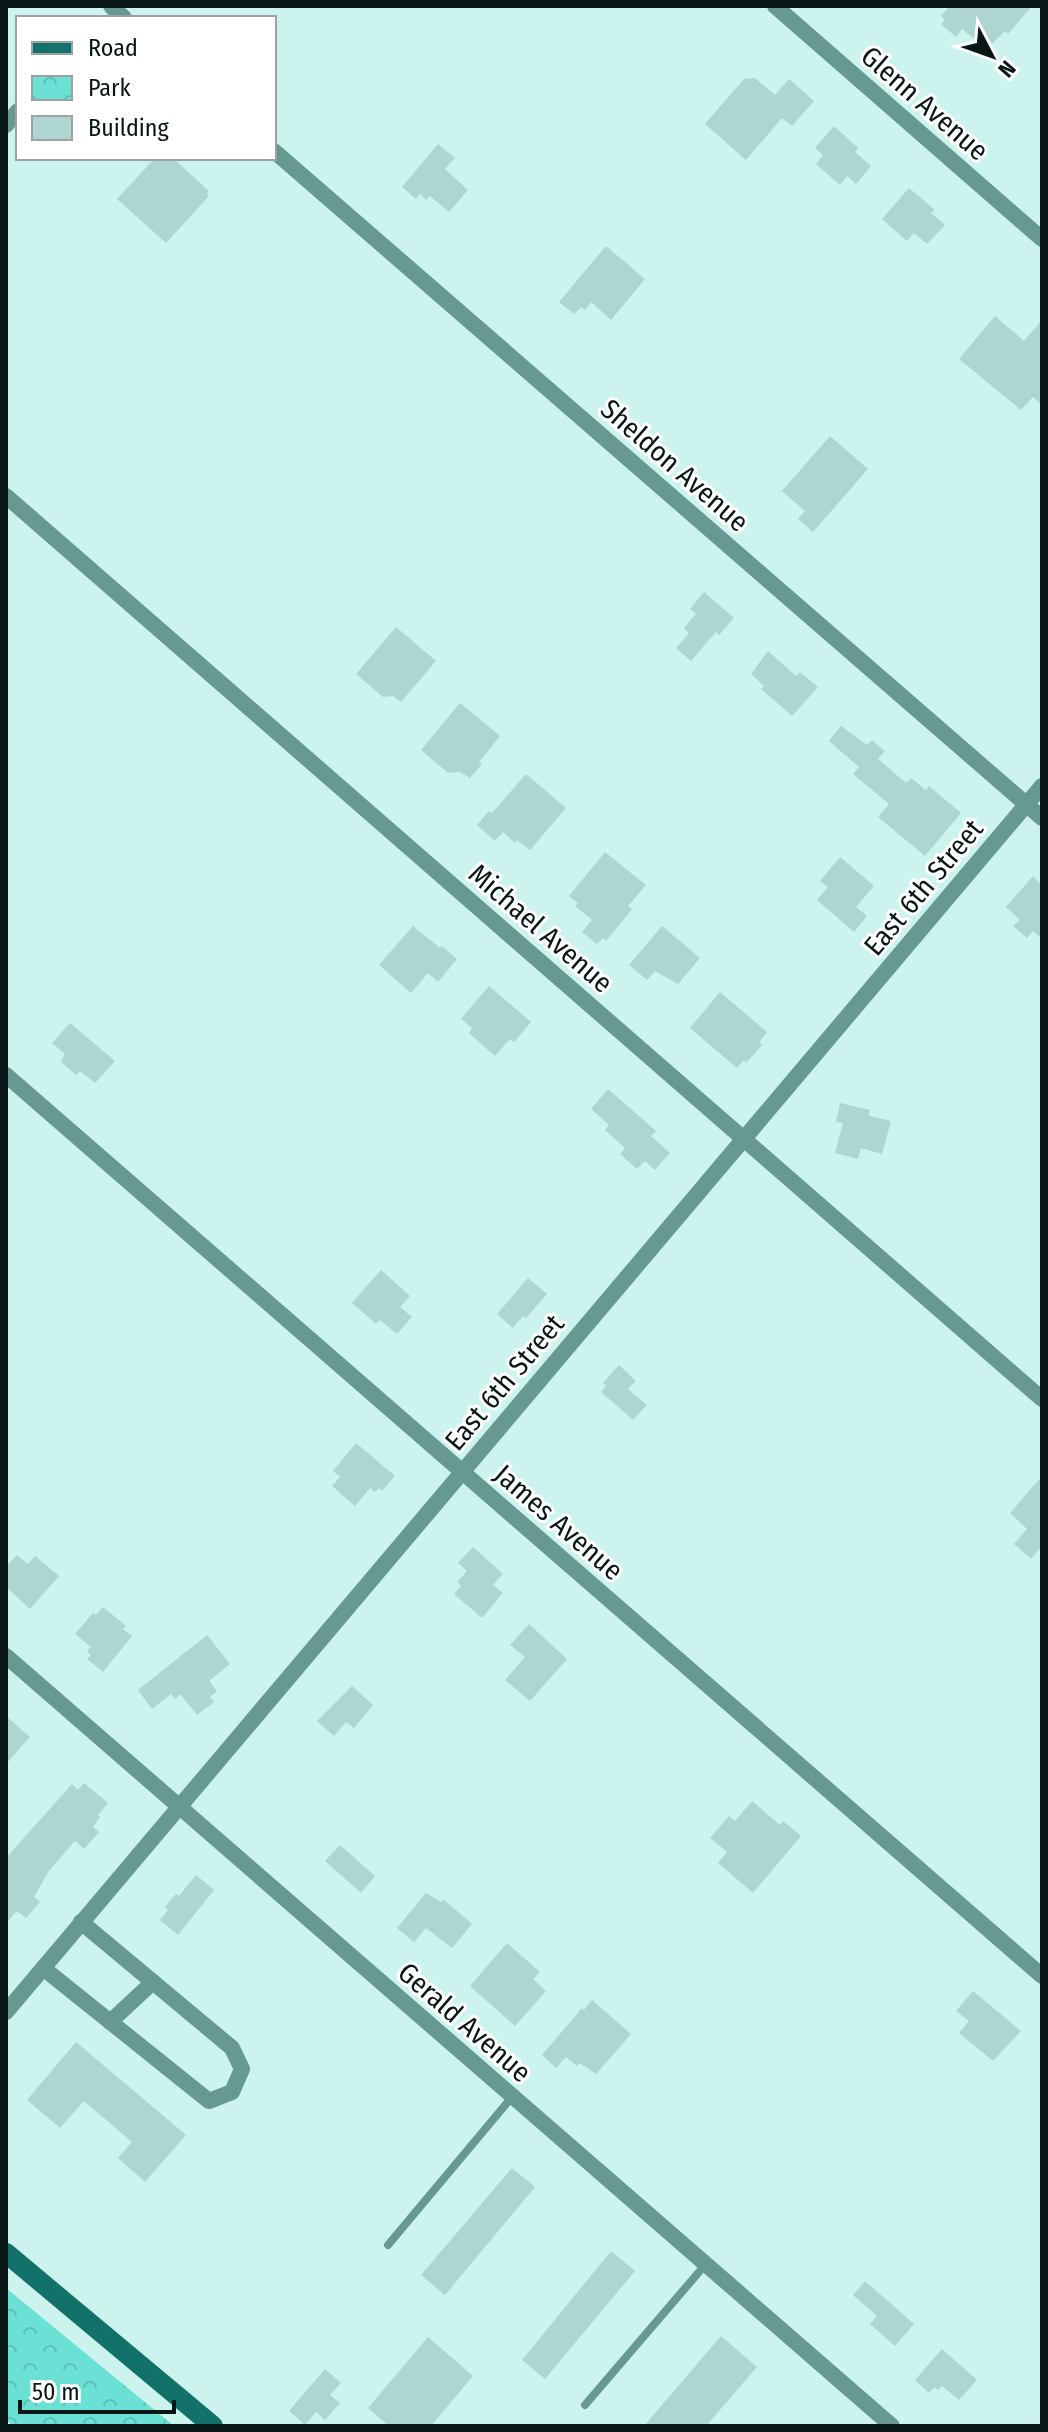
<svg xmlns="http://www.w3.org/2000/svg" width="1048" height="2432" viewBox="0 0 1048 2432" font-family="'Fira Sans Condensed',sans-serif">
<defs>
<pattern id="park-crowns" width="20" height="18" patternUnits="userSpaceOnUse" patternTransform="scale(2)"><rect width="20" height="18" fill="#6be1d5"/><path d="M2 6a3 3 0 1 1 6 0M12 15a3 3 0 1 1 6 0" fill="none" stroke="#5bc0b6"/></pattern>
</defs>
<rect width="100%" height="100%" fill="#ccf3ee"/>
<path fill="url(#park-crowns)" d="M6,2288L174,2426H13L6,2420Z"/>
<g fill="#aed5cf">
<path d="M950,6H1032L1008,34L1005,31L987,49L962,29L956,37L941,24L945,20L941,16Z"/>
<path d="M755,78L775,95L789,79L814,101L792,126L782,118L746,160L705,124L744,79Z"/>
<path d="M834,126L858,148L855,152L871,166L856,184L847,176L840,185L816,164L823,155L815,148Z"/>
<path d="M438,144L455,158L445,169L468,190L449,212L430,196L426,200L420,194L416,199L402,187Z"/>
<path d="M155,158H173L209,191L207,194L209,196L166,243L117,199Z"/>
<path d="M909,188L935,210L931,213L945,225L927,244L914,233L907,241L882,219Z"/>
<path d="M606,246L645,279L611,320L591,302L585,310L581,307L574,314L559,302Z"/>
<path d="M995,316L1024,341L1042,320V405L1033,397L1021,410L959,359Z"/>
<path d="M830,436L868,469L813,532L798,519L805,511L782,491Z"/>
<path d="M704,592L734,618L719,635L716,632L691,661L676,648L689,633L684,628L696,614L690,609Z"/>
<path d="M396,627L436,661L401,702L393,696L383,697L356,674Z"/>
<path d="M768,651L796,676L800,672L818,687L792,716L761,689L764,686L751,674Z"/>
<path d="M460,703L500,736L479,762L482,764L470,778L460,772L448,773L421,750Z"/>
<path d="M841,726L867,745L872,740L885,751L878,759L906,783L911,778L926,790L929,786L961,813L925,856L878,817L889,804L853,774L859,767L829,741Z"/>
<path d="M526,774L566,808L530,850L517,840L515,843L503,832L495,841L477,825L489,811L492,813Z"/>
<path d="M605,852L646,885L628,906L632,909L606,941L603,938L597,944L582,932L592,920L575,906L578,903L569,896Z"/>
<path d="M840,857L874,886L856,907L867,916L854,932L817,900L828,887L820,881Z"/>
<path d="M1033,876L1042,885V939L1033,931L1027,938L1013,926L1020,920L1006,907Z"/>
<path d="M413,926L440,948L442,946L457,959L438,982L428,973L411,993L379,965Z"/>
<path d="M662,926L700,958L678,984L655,971L647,980L629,965Z"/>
<path d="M489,986L531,1022L514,1042L510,1039L495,1056L469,1033L472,1028L461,1019Z"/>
<path d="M720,992L767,1032L759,1042L762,1045L746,1063L744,1060L737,1068L690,1028Z"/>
<path d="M70,1023L115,1061L95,1083L80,1071L76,1075L61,1062L65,1054L52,1043Z"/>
<path d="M608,1089L656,1131L651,1136L670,1153L655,1170L645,1161L637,1169L620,1154L625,1148L605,1130L609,1125L591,1109Z"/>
<path d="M840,1103L870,1110L869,1116L891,1121L882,1154L861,1148L858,1159L835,1153L843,1123L836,1122Z"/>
<path d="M381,1270L410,1296L400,1307L412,1317L397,1334L380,1320L376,1324L352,1303Z"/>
<path d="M528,1278L547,1294L526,1318L523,1316L513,1328L497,1314Z"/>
<path d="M619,1365L636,1381L628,1389L647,1405L633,1420L601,1392L606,1386L603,1383Z"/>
<path d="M356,1443L395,1476L382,1491L379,1488L375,1492L370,1488L355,1506L332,1486L340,1477L333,1471Z"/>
<path d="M1042,1476V1546L1031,1559L1014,1544L1027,1529L1010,1513Z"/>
<path d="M473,1547L503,1574L493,1585L503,1593L482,1618L454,1594L461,1586L457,1582L467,1571L458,1563Z"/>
<path d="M17,1555L28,1564L35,1556L59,1576L30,1609L6,1587V1567Z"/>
<path d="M103,1607L126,1626L123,1629L132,1636L103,1672L87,1659L91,1655L87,1651L91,1647L75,1634L93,1613L96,1615Z"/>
<path d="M529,1624L567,1659L530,1701L505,1680L525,1657L510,1645Z"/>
<path d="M207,1635L230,1664L209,1681L217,1691L210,1697L214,1702L197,1715L180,1694L175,1699L171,1694L152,1709L138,1690Z"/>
<path d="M352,1686L373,1705L354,1728L346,1722L334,1736L317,1721Z"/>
<path d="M6,1716L30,1737L6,1764Z"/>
<path d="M84,1783L108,1803L98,1815L100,1817L93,1827L99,1832L84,1849L75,1841L48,1872L34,1897L40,1902L26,1918L17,1911L6,1923V1858L72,1784L78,1790Z"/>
<path d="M752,1801L780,1825L783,1821L801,1836L753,1893L718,1863L727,1852L710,1838L729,1816L735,1821Z"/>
<path d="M340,1845L375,1876L361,1893L325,1861Z"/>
<path d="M196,1875L214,1890L178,1935L160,1920L168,1910L165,1907L176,1894L179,1896Z"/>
<path d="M426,1893L441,1902L443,1899L472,1924L452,1948L426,1928L414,1942L397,1928Z"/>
<path d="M507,1943L540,1972L533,1979L546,1991L515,2026L470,1986Z"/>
<path d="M973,1991L1021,2031L993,2061L959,2033L969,2021L956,2011Z"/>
<path d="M592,2000L631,2034L596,2074L580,2063L577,2066L566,2057L556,2068L542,2055L582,2008L584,2010Z"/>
<path d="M76,2042L186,2135L145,2182L118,2158L132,2142L84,2101L60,2128L27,2100Z"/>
<path d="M512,2168L535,2187L445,2295L421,2275Z"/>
<path d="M611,2251L635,2271L545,2379L522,2360Z"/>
<path d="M865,2281L914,2324L895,2346L870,2324L877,2316L853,2295Z"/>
<path d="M721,2336L757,2367L706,2426H644Z"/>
<path d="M428,2337L473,2376L431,2426H389L368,2408Z"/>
<path d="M942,2349L977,2380L959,2400L942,2386L938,2390L934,2387L929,2393L915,2380Z"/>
<path d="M325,2369L341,2383L330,2395L340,2403L325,2420L316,2412L305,2425L289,2411Z"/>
</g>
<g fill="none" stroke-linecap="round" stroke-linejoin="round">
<g stroke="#679992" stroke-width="8">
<path d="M388,2245L512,2097"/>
<path d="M585,2405L705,2265"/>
</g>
<g stroke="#679992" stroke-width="16">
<path d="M111,6L124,18"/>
<path d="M775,6L1042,239"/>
<path d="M6,125L18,111"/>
<path d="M274,151L1042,818"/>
<path d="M6,496L1042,1399"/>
<path d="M6,1075L1042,1976"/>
<path d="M6,1656L892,2426"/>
<path d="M43,1968L209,2101L232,2092L242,2069L232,2048L81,1922"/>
<path d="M6,2012L1042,786"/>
<path d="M110,2022L153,1982"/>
</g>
<path stroke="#127169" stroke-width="20" d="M6,2253L213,2426"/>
</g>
<g text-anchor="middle" stroke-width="6" stroke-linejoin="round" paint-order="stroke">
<g font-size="28" fill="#081715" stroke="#fff">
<text transform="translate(925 103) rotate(41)" y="10">Glenn Avenue</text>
<text transform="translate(675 465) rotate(41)" y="10">Sheldon Avenue</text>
<text transform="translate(923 887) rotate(-50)" y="10">East 6th Street</text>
<text transform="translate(541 928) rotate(41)" y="10">Michael Avenue</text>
<text transform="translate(504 1382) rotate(-50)" y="10">East 6th Street</text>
<text transform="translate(559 1522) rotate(41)" y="10">James Avenue</text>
<text transform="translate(465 2022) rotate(41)" y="10">Gerald Avenue</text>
</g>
</g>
<rect width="1048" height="2432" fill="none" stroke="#081715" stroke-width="16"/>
<rect x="16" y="16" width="260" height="144" fill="#ffffff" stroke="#9ca2a1" stroke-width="2"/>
<rect x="32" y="42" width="40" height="12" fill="#127169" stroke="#9ca2a1" stroke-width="2"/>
<text x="88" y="56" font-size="24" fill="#081715">Road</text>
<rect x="32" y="76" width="40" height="24" fill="url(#park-crowns)" stroke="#9ca2a1" stroke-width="2"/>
<text x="88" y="96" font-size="24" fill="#081715">Park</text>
<rect x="32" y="116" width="40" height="24" fill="#aed5cf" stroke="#9ca2a1" stroke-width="2"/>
<text x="88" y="136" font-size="24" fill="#081715">Building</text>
<g transform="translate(992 56) rotate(131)" stroke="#ffffff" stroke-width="6" paint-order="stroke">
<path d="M0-6L14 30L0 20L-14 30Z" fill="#081715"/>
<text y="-12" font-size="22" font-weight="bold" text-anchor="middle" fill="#081715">N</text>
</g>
<path d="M20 2400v12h154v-12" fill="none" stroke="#081715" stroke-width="4"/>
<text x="32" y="2400" font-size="24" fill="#081715" stroke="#ffffff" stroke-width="6" paint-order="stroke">50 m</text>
</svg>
